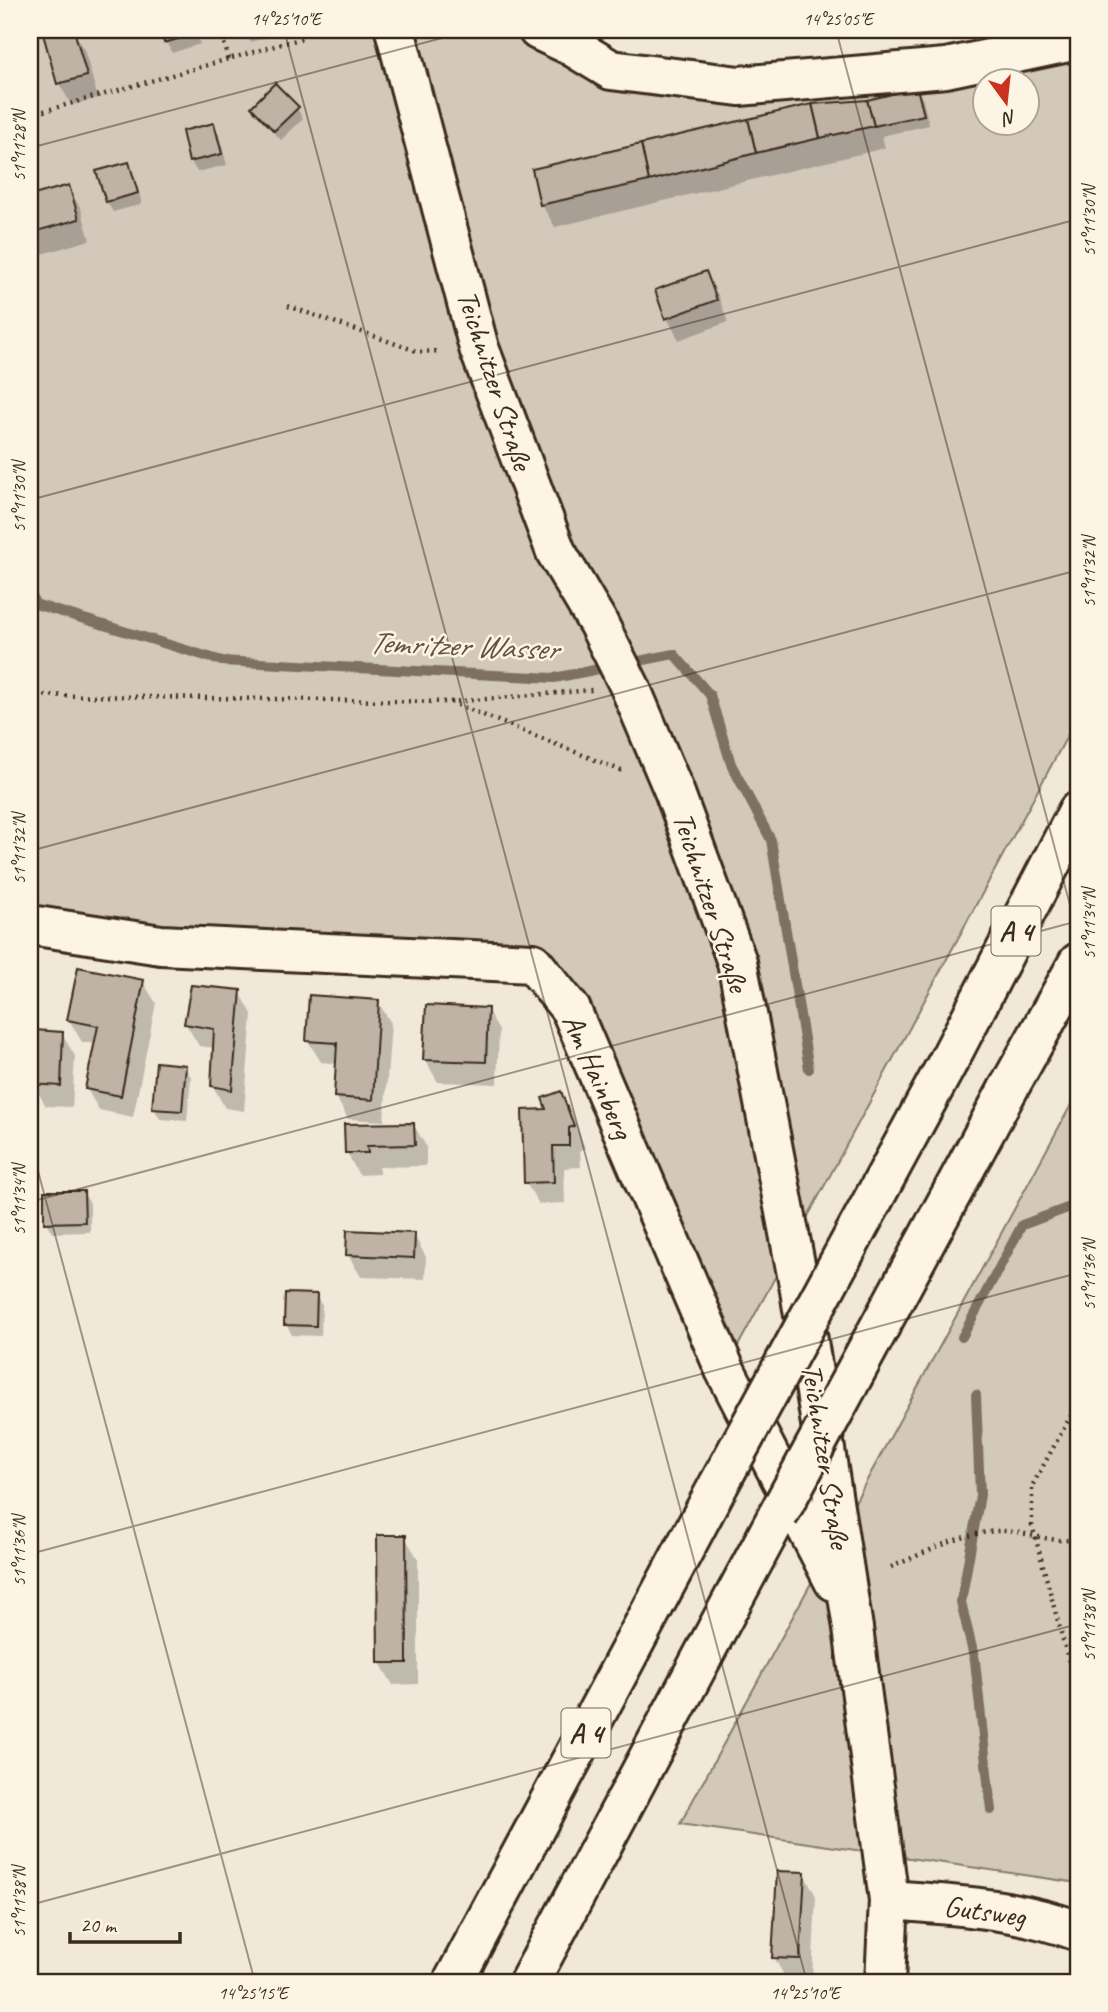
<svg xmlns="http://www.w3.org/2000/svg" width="1108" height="2012" viewBox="0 0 1108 2012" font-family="Caveat,sans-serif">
<rect width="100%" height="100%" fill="#f0e9d9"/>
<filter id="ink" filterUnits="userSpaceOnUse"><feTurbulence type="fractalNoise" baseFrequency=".0143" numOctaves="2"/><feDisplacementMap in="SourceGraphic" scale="14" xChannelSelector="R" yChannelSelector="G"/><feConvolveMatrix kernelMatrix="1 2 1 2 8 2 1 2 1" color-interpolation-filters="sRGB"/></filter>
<g filter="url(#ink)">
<g fill="#d2c9ba" stroke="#867a6c" stroke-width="2" fill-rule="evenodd">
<path d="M30,30H538L739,86L1053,45L1078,73V716L725,1370L533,963L30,925ZM986,80H1028V122H986Z"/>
<path d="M1078,1092V1883L680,1824Z"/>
</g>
<g fill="#0003">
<path d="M62,30H73L84,49L98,98L72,105L59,84L45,35Z"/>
<path d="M162,30H195L200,44L172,53Z"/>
<path d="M244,30H278L279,34L250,42Z"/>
<path d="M917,90L923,100L929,125L882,136L885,148L555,227L542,205L534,170Z"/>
<path d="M253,107L297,108L303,119L281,140L259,117Z"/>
<path d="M213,125L219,135L227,165L197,172L191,162L184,132Z"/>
<path d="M128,164L134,174L142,204L113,212L107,202L98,172Z"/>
<path d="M68,187L81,209L90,240L42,254L30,232V198Z"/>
<path d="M705,273L718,295L728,322L679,340L667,318Z"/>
<path d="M143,982L156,1003L133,1117L99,1110L87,1089L96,1044L82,1042L69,1020Z"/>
<path d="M240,992L252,1014L244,1111L225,1108L213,1086L215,1048L199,1046L186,1024Z"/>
<path d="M378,1002L391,1023L384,1121L348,1119L336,1097L338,1064L321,1062L308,1041Z"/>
<path d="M487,1009L499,1031L497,1084L438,1082L425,1060Z"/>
<path d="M62,1034L75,1056L72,1107L46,1106L33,1084Z"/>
<path d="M185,1067L191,1077L187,1121L160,1119L154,1108Z"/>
<path d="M560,1093L573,1115L585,1148L580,1150L581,1167L564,1168L565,1203L539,1204L526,1183L548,1111Z"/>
<path d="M413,1124L426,1146V1166L379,1167V1174L359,1175L347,1153Z"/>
<path d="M83,1193L90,1203V1232L52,1233L46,1222Z"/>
<path d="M414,1235L426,1257L425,1279L361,1277L348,1255Z"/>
<path d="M316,1295L322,1306L321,1336L292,1335L286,1324Z"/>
<path d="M379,1537H405L418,1559V1684L393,1685L380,1663Z"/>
<path d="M804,1874L816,1896L812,1980L786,1979L774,1957Z"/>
</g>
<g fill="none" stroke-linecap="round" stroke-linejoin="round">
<g stroke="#7e7163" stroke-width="10">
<path d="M30,591L35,604L222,661L554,678L674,654L710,695L731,764L771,840L809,1069"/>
<path d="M962,1337L1022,1225L1078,1204"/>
<path d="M976,1395L980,1495L961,1602L975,1661L991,1810"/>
</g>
</g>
<g fill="#beb3a4" stroke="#3b2a1e" stroke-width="2">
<path d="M56,30H74L87,76L57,84L43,34Z"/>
<path d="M160,30H194L195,34L164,43Z"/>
<path d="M275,83L299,107L274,131L251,107Z"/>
<path d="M917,88L924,115L874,126L867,100Z"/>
<path d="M867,100L874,126L820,138L812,104Z"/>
<path d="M812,104L820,138L756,153L748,119Z"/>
<path d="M748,119L756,153L649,181L641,144Z"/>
<path d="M214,123L222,154L189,162L182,131Z"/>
<path d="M641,144L649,181L540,205L532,169Z"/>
<path d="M129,162L138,193L106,202L96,171Z"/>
<path d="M69,185L79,219L30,233V196Z"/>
<path d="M706,271L717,300L665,319L655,290Z"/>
<path d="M78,967L144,980L121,1096L85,1089L98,1026L67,1020Z"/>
<path d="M191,985L241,990L232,1090L211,1086L214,1029L184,1024Z"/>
<path d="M309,995L379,1000L373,1100L334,1097L337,1043L306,1041Z"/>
<path d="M426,1005L488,1008L486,1062L423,1060Z"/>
<path d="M34,1030L63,1032L61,1086L31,1084Z"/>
<path d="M156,1062L186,1065L182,1111L152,1109Z"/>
<path d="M561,1091L574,1126L569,1128V1146H553L554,1182L524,1183L522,1110L546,1109L542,1098Z"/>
<path d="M414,1123L415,1145L367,1146L368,1153H345L344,1124Z"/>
<path d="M44,1191H84L85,1222L44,1223Z"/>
<path d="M347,1230L415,1233L414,1258L346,1255Z"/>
<path d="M285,1293L317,1294L316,1326L284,1325Z"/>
<path d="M377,1535H406L407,1663H378Z"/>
<path d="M777,1871L805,1872L800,1959L772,1958Z"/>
</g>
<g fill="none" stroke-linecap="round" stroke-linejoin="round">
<g stroke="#3b2a1e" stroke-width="44">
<g id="minor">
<path d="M395,30L479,348L556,552L598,623L630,687L674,791L737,962L800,1290L853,1628L889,1900L885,1982"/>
<path d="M538,30L570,45L611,70L739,86L946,68L1078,40"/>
<path d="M30,925L161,945L533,963L571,1010L725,1370L834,1581"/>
<path d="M889,1900C954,1905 1017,1908 1078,1931"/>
</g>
</g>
<g stroke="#3b2a1e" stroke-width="44">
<g id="highway">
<path d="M949,1060L1078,811"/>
<path d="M1007,1091L1078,963"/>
<path d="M453,1982L719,1484"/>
<path d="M529,1982L778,1515"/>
</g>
</g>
<g stroke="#3b2a1e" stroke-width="4.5" stroke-dasharray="2 5" stroke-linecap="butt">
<path d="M220,30L229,59"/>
<path d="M30,115L303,38"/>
<path d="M288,306L419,352L440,351"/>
<path d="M30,695L450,702L592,690"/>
<path d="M451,702L625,772"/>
<path d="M1078,1403L1032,1486V1525L1070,1666L1078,1685"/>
<path d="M891,1567C925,1553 961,1533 998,1531C1022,1529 1051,1545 1078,1539"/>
</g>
<use href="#minor" stroke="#fcf5e5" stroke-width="38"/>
<use href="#highway" stroke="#fcf5e5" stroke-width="38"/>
<g stroke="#3b2a1e" stroke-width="44" stroke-linecap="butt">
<g id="highway-bridge">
<path d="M719,1484L949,1060"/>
<path d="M778,1515L1007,1091"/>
</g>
</g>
<use href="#highway-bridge" stroke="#fcf5e5" stroke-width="38"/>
</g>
</g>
<path fill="none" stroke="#3b2a1e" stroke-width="2" stroke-opacity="0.45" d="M284,30L807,1982M836,30L1078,935M30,148L472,30M30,500L1078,219M30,851L1078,570M30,1141L255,1982M30,1202L1078,921M30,1554L1078,1273M30,1905L1078,1624M1052,1982L1078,1975"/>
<g text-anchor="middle" stroke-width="5" stroke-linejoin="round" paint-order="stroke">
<g fill="#fcf5e5" stroke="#75675a" stroke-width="2">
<rect x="991.5" y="906.5" width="49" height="49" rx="5"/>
<rect x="561.5" y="1708.5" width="49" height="49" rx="5"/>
</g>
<g font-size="28" font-weight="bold" fill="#3b2a1e">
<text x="1016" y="941">A 4</text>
<text x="586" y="1743">A 4</text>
</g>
<g font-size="30" fill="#3b2a1e" stroke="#fcf5e5">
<text transform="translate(495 380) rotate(72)" y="10">Teichnitzer Straße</text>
<text transform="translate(711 902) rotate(72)" y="10">Teichnitzer Straße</text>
<text transform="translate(598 1076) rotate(66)" y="10">Am Hainberg</text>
<text transform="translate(826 1456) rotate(81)" y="10">Teichnitzer Straße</text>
<text transform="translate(985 1911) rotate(8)" y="10">Gutsweg</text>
</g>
<g font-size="32" font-style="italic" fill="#625346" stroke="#fcf5e5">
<text transform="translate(463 645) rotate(2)" y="11">Temritzer Wasser</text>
</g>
</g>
<rect width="1108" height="2012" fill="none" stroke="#fcf5e5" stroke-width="77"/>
<g transform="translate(1006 102) rotate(165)"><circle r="33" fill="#fcf5e5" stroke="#afa495" stroke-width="2"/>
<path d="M0-5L12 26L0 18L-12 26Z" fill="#c8321e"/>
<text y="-10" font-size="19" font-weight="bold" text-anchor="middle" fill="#3b2a1e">N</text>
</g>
<path d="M70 1932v10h110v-10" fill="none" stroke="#3b2a1e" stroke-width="3.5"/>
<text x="80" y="1932" font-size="21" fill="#3b2a1e" stroke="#fcf5e5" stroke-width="5" paint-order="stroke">20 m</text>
<rect x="38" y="38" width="1032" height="1936" fill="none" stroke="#3b2a1e" stroke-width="2.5"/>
<g font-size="18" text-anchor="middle" fill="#3b2a1e">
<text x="286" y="25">14°25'10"E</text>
<text x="838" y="25">14°25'05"E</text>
<text transform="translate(19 146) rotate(-90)" y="6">51°11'28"N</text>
<text transform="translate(1089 221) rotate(-90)" y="6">51°11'30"N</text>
<text transform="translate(19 497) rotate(-90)" y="6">51°11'30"N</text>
<text transform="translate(1089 572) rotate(-90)" y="6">51°11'32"N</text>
<text transform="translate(19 849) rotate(-90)" y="6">51°11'32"N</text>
<text transform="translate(1089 924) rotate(-90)" y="6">51°11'34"N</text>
<text transform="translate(19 1200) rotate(-90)" y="6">51°11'34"N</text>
<text transform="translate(1089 1275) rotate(-90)" y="6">51°11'36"N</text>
<text transform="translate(19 1551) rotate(-90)" y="6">51°11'36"N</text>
<text transform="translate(1089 1626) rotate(-90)" y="6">51°11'38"N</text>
<text transform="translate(19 1902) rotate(-90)" y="6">51°11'38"N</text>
<text x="253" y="1999">14°25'15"E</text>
<text x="805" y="1999">14°25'10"E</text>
</g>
</svg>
